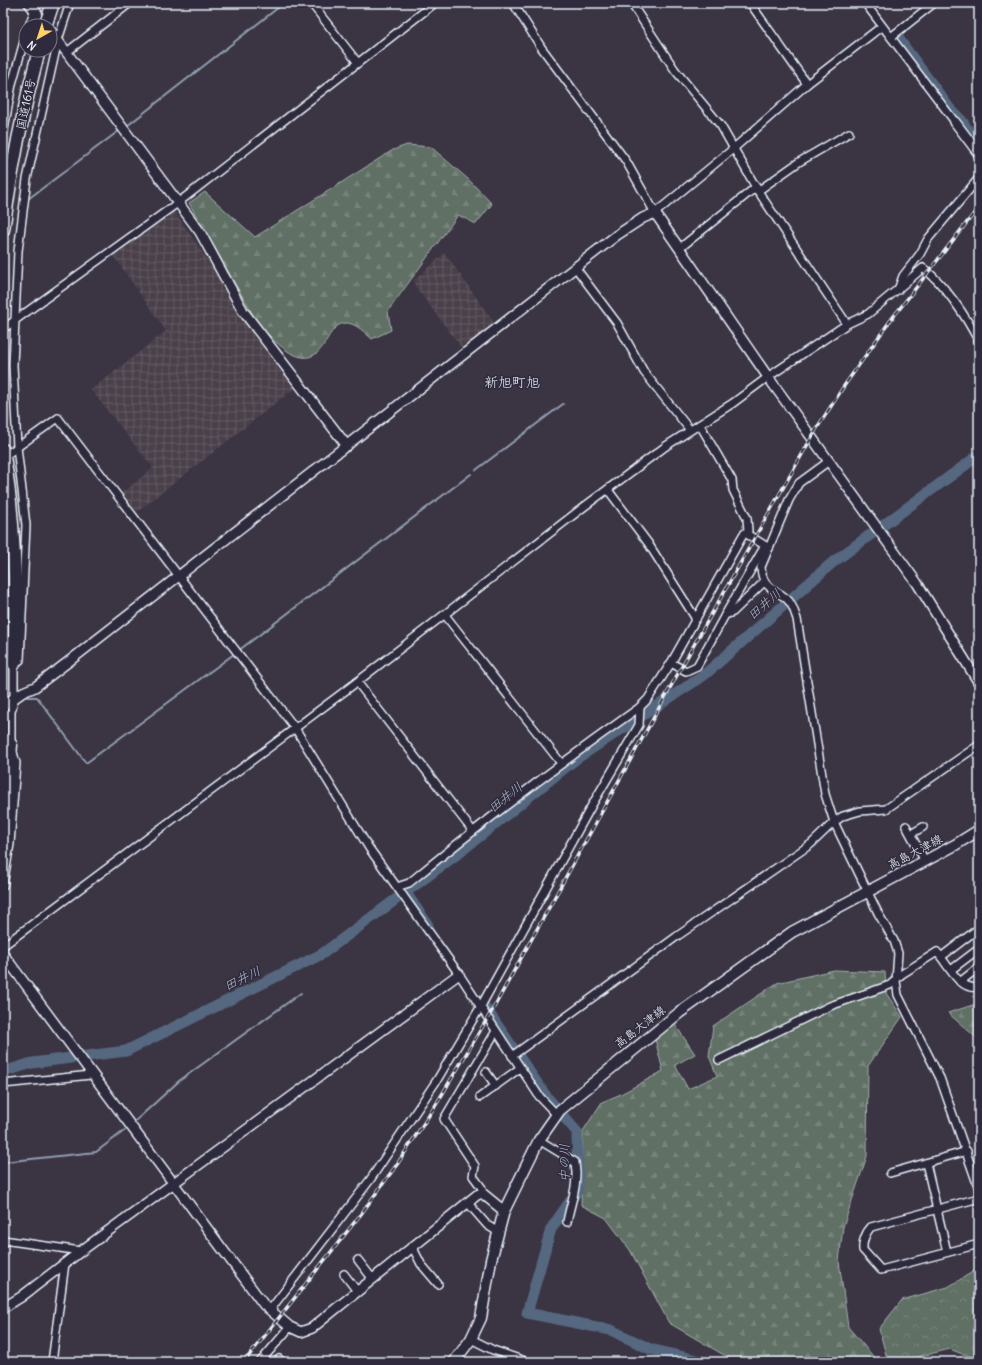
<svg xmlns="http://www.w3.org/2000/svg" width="982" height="1365" viewBox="0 0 982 1365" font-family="Delius,'Klee One',sans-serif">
<defs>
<pattern id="industrial-grid" width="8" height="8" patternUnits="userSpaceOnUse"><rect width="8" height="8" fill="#49404a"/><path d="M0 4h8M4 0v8" fill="none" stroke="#635c65"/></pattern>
<pattern id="forest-firs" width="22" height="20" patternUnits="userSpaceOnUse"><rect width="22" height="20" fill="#606f65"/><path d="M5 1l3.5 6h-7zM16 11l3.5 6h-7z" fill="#77847c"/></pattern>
<pattern id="park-crowns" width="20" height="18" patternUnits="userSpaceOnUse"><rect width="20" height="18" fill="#606f65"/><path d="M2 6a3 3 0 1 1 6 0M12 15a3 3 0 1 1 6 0" fill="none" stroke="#77847c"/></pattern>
</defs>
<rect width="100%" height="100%" fill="#3b3443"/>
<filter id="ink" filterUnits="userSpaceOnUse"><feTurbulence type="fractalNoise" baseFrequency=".025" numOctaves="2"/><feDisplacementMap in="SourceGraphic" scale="8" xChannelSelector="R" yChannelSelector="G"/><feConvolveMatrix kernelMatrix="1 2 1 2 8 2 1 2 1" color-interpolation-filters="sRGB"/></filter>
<g filter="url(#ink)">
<g fill="url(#industrial-grid)">
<path d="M174,211L295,388L137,512L122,493L153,468L91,390L166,331L113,255Z"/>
<path d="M445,253L495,324L463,350L415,286L414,280Z"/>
</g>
<g fill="url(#forest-firs)" stroke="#a4b0ae">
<path d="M407,145L431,147L469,180L492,204L476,224L458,215L388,311L391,330L372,339C365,333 356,323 346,323C329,324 327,348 314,355C295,366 268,335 257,322L189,203L205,192L255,237L393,150Z"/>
<path d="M834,970L885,972L886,993L902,1017L868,1066L867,1156L843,1227L839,1261L848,1327L878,1362H736L669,1323L630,1250L606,1218L581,1205L583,1131L602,1102L621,1094L663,1071L655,1039L674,1023L695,1054L675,1065L688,1089L717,1076L709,1056L713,1026L777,983Z"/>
<path d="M979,1003V1040L948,1013Z"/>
<path d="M971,1356L979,1358V1362H948Z"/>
</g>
<path fill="url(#park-crowns)" stroke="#a4b0ae" d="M979,1268V1357L967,1356L950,1349L897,1362H888L879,1329L902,1300L948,1287Z"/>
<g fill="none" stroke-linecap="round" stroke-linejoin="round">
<g stroke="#909eb0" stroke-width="2">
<path d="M127,126L284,3"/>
<path d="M28,199L120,130"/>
<path d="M476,470L563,404"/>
<path d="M238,651L471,474"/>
<path d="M27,697H37L86,763L234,654"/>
<path d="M133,1123L179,1081L301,993"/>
<path d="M3,1162L96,1152L128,1128"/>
</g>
<g stroke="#556780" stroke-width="11">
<path d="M898,38L950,109L962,121L979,147"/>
<path d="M406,893L428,925"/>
<path d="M480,1000L546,1096L577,1132L578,1190L551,1229L527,1313L611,1330L650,1349L706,1362"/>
<path d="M3,1072L32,1063L126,1051L322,954L460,852L576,759L703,676L832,563L979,455"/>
</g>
<g stroke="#e8f1f8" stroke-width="10">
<g id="minor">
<path d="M311,3L358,63"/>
<path d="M513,3L541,47L626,161L655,213L733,149L807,84L881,27"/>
<path d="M631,3L675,70L721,126L758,191L847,324"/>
<path d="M750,3L807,84"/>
<path d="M865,3L955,122"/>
<path d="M29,26L37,3"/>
<path d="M891,37L934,3"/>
<path d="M67,52L130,3"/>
<path d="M3,91L12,84"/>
<path d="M3,135L12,84L26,34"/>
<path d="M758,191L799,162L849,133"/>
<path d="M680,248L756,187"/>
<path d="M575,267L617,323L644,372L690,430"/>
<path d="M898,290L903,276L920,254L928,239L979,178"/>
<path d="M3,329L179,202L435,3"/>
<path d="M9,453L58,418L295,728L369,848L459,974L539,1096L557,1115"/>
<path d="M829,461L799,483L789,500L761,567C762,593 782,589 791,604C794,609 795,614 797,619L825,794L834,822L878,913L894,941L898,953L896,981L898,995L940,1078L979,1189"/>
<path d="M608,490L648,543L696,619"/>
<path d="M745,533L769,548"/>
<path d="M445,615L561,763"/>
<path d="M725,615L763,549L769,548"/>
<path d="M671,663L686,671L697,666L725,615L733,612L764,582"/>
<path d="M357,682L472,830"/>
<path d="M906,826L925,861"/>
<path d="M911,834L923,827"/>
<path d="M3,886L10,844L16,763L11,745V712L14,700V664L20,660L26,525L17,447L13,365L18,251L27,179L58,40L70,3"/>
<path d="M397,887L409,883C484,821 561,763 640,707L648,699L671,663L743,535L748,531L747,518L733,490L732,480L700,425"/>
<path d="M3,946L357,682L585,506L666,446L733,403L768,377L847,324L868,314L923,268C945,284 967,318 979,342"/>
<path d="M941,957C950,969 961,991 979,987"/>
<path d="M951,970L976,951"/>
<path d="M960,982L979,967"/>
<path d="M512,1056L676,937L811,844L834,822L843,816L860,811L886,809L979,745"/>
<path d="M719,1060L830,1006L890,985L902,974L937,952L941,957L979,928"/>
<path d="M486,1072L496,1086"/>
<path d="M3,1084L91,1075"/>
<path d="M480,1097L520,1068"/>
<path d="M539,1140L575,1162C579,1185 571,1200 567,1222"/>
<path d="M926,1163L947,1252"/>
<path d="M890,1173L967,1151"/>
<path d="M482,1193V1188L473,1176L475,1166L444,1119L496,1031"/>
<path d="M979,1198L871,1227C866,1232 862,1242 863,1250L881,1270L979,1244"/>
<path d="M467,1202L487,1225L498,1232"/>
<path d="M3,1240L81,1251"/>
<path d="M412,1246L421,1264L438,1284"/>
<path d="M358,1260L372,1278"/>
<path d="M344,1274L357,1291"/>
<path d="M270,1310L370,1180L437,1080L481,1006L592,805L639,725L640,707"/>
<path d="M471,1339L493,1350L528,1362"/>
<path d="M52,1362L65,1263"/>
<path d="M260,1362L290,1327"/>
<path d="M276,1362L279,1359L283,1362"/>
</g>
</g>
<g stroke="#e8f1f8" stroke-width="12">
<g id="tertiary">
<path d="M29,3L47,26"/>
<path d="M50,30L200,232L243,311L347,446"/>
<path d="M955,122L979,154"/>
<path d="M3,706L23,692L35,687L72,659L617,235L643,218L655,213L768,377L917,583L979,683"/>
<path d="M3,954L264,1305L290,1327L301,1332L312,1328L477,1195L482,1193L504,1211"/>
<path d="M3,1308L21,1297L81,1251L459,974"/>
</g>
</g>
<g stroke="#e8f1f8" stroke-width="13">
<path id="secondary" d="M454,1362L471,1339L481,1318L491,1260L504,1211L539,1140L560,1110L679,1013L792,932L955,845L979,830"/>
</g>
<g stroke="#e8f1f8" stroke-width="15">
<g id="trunk">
<path d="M49,15L53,3"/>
<path d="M3,230C11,170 23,109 39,50"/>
<path d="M3,450C15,521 17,592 14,664"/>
<path d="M3,835L11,745"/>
</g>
</g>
<use href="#minor" stroke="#2f2a3d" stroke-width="7"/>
<use href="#tertiary" stroke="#2f2a3d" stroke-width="9"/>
<use href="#secondary" stroke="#2f2a3d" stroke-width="10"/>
<use href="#trunk" stroke="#2f2a3d" stroke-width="12"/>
<g stroke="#e8f1f8" stroke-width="3.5">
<path id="rail" d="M244,1362L361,1214L398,1163L437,1103L493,1009L686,659L817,428L844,386L890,321L979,207"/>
</g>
<use href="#rail" stroke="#2f2a3d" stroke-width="2" stroke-dasharray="6" stroke-linecap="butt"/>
<g stroke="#e8f1f8" stroke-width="15" stroke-linecap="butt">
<path id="trunk-bridge" d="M45,26L49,15"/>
</g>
<use href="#trunk-bridge" stroke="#2f2a3d" stroke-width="12"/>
</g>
</g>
<g text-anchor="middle" stroke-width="3" stroke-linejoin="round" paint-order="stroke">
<g font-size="12" fill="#e8f1f8" stroke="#2f2a3d">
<text transform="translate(26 104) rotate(-78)" y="4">国道161号</text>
<text transform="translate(915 852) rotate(-28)" y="4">高島大津線</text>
<text transform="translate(640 1027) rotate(-38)" y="4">高島大津線</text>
</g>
<g font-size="13" font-style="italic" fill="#adbac8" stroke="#2f2a3d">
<text transform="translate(764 604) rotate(-41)" y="5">田井川</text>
<text transform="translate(505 797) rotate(-39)" y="5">田井川</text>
<text transform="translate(242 978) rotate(-26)" y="5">田井川</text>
<text transform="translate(564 1163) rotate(-91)" y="5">中の川</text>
</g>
<g font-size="14" fill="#e8f1f8" stroke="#2f2a3d">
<text x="512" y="387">新旭町旭</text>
</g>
</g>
<rect width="982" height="1365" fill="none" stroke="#2f2a3d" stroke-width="16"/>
<rect x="8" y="8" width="966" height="1349" fill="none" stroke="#e8f1f8" stroke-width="1.5" filter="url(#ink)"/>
<g transform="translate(38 38) rotate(219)"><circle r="19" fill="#2f2a3d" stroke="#797a88"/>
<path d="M0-3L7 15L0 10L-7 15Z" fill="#ffd166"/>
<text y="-6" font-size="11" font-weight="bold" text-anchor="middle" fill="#e8f1f8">N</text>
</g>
</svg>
